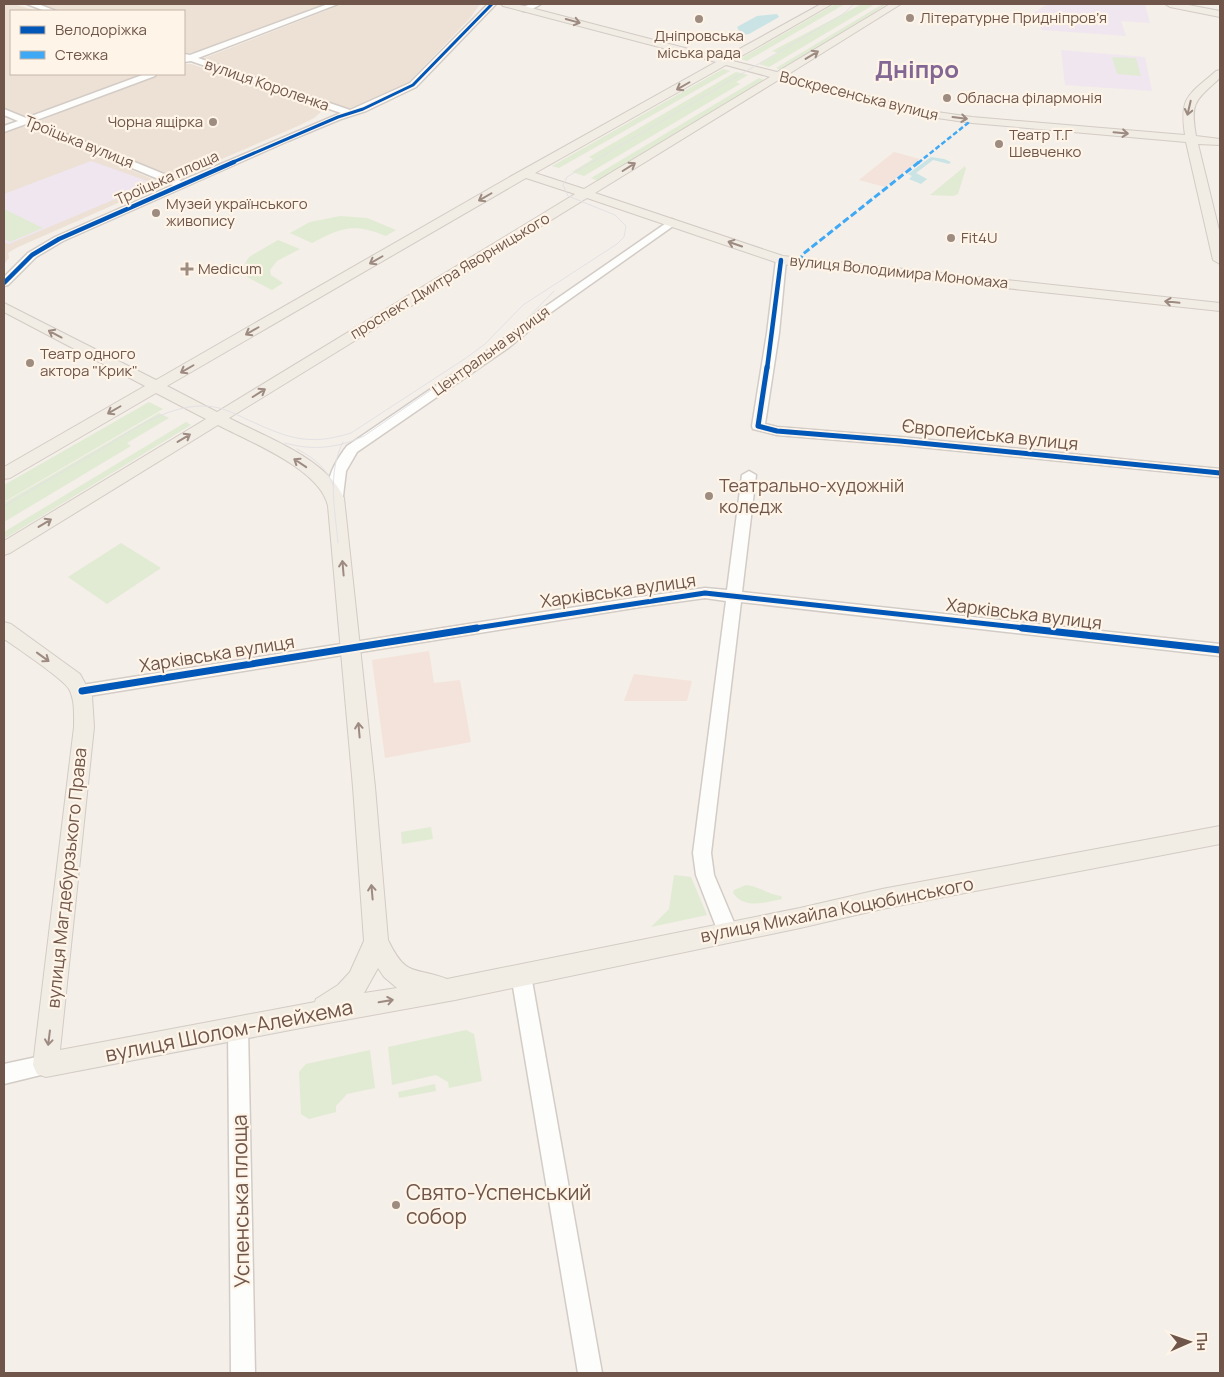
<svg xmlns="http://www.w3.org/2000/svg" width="1224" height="1377" viewBox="0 0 1224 1377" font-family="Manrope,sans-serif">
<rect width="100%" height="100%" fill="#f4efe8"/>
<g fill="#ede1d5">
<path d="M4,4H14L36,11H11V74H143L32,115L23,116L4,108Z"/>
<path d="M38,4H326L200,51L189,53H184V11H60Z"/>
<path d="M343,4H480L471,17L407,84L357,108H345L202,59Z"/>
<path d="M184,64H191L241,81L318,108L321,112L314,118L298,126L178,178L164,174L37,122L158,74H184Z"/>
<path d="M20,127H28L155,180L161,184L16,248L8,253L9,258L4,264V132Z"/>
</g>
<g fill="#f4e3db">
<path d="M894,152L920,159L885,187L859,180Z"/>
<path d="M429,651L434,683L460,680L471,742L385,758L372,660Z"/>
<path d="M634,674L692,681L687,701H624Z"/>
</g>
<g fill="#f0e6f0">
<path d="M1047,4H1145L1150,23L1121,21L1126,36L1042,30L1034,13Z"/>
<path d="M1061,50L1145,57L1152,91L1065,85Z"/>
<path d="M91,161L153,183L9,244L4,242V194Z"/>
</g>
<g fill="#e1ebd3">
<path d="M835,4H845L747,61L740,59Z"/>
<path d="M862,4H875L769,67L759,64L778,53L772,51Z"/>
<path d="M883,4H887L782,70L776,68Z"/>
<path d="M1112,57L1136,58L1141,76L1117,74Z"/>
<path d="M723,69L730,71L559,168L552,166Z"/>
<path d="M736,72L748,75L736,82L740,84L584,176L572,172L593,159L589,157Z"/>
<path d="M759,78L765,80L598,181L591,178Z"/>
<path d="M964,166L966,168L958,194L953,196L930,195L963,168Z"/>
<path d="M4,209L43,228L10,242L4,239Z"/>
<path d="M340,216L367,218L396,230L386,236C354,223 342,227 312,243L290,233L310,222Z"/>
<path d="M278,240L300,249L277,261L270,270L271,275L283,283L272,290L247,277L243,267L249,257Z"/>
<path d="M149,402L163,409L4,502V485Z"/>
<path d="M159,413L169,418L127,443L131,446L4,522V503Z"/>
<path d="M186,422L191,425L4,539V532Z"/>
<path d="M121,543L161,568L107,604L68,577Z"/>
<path d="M431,827L433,839L402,844L401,832Z"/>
<path d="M674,875L691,877L707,915L651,927L669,909Z"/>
<path d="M746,885C758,886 768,894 781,896L782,899C766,902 745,910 733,893L734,890Z"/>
<path d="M466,1030L474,1034L482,1081L449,1088L448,1082L436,1075L392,1085L388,1047Z"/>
<path d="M370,1050L375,1088L347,1094L336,1106V1112L309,1119L301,1114L299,1072L306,1064Z"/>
<path d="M435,1084L436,1091L399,1098L398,1092Z"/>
</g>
<g fill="#cae3e4">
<path d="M777,14L779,17L749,34L741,35L737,27L757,16Z"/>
<path d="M931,157L944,159L951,162L949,164L933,160L916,173L927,179L921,184L909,179L912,176L908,174Z"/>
</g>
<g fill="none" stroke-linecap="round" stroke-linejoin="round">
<g stroke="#d3ccc6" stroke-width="3">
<g id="minor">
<path d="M27,4H38L56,11H45Z"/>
<path d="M328,4H338L198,58L350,110L410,83L488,4H496L416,87L366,111L341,119L288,141L63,241L36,257L8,285L4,286V277L28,253L55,237L173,185L26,124L4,132V126L18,121L4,115V109L26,118L145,74H156L155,76L34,121L181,181L341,113L191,61L184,62V54L190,55Z"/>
<path d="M531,4H541L529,11H523V7Z"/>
<path d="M672,219L677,222L676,224L550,313L508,348L357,452L346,471L343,496L341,499H331C322,483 337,459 347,446L500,342L542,309Z"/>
<path d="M781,257L786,260L779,333L765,424L777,427L900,437L1220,469V477L900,445L777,435L753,429L752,426L767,333L776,260Z"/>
<path d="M749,471L756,475L742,592L1220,644V656L741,602L711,853L714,875L738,932L735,938L728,941L721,938L718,932L696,875L693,853L726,601L705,598L640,607L82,697L76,695L74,691L76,687L82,685L640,597L705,588L727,590L742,475Z"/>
<path d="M521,966L528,969L531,975L602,1373H578L511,975L514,969Z"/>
<path d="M238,1018L245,1021L248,1028L255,1373H231L228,1028L231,1021Z"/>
<path d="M46,1055L53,1058L56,1065L53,1072L4,1084V1064Z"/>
</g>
</g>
<g stroke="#d3cbc5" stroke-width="2">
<g id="major">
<path d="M501,4H516L723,58L821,4H832L733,61L777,72L890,4H901L787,75L916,109L972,117L1185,135C1179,96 1189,95 1216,71L1220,70V78C1195,101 1190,102 1196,136L1220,139V145L1198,144L1220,234V264L1213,260L1186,142L972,123L916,115L780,79L595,193L783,256L1220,303V311L781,264L587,198L229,418C267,438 326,458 344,498L375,787L388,940C407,979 414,966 447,979L800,908L882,889L1220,826V844L882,909L800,928L455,1000L306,1027L46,1077L37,1074L33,1065L74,727C74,714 75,700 69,689C63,679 16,647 4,639V622L11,624L80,674L92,696L94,727L60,1050L315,1002L316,999L338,985L350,972L364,941L353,787L328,506C320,469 250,442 218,425L10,553L4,555V541L206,419L156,393L10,478L4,479V467L145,386L4,312V303L156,380L508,178L716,62L503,6ZM726,65L770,77L584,189L535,173ZM526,178L575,194L217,412L167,386ZM378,968L384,977L397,988L364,993Z"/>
<path d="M1165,4H1183L1220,11V17L1170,7Z"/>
</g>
</g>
<use href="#minor" fill="#fdfdfc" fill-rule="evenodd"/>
<use href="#major" fill="#f1ece4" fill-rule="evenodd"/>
<g stroke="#e3e1e4" stroke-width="1">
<path d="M285,443C313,451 338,448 364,436L511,335L554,291"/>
<path d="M297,449C314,458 327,468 334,487"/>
<path d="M4,506C34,489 63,471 93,454C126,435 162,406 203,406C219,406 232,412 246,419C286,437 307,447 351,433L466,358L485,344L523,305L617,244L624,237L626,226L615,215L568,196L563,185L567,177L843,14L854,4"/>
<path d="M338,543C335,509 327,473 343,442"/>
</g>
<path stroke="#3fa9f5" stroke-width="2.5" stroke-dasharray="5 2.5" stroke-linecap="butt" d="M918,163L968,123L969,120"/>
<path stroke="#3fa9f5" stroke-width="3" stroke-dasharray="7 3" stroke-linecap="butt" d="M799,262L803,254L919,162"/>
<g stroke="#fef4e7" stroke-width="5">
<path id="cycleway-far3" d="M231,163L338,117L363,109L413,85L492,4"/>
</g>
<g stroke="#fef4e7" stroke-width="6">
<g id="cycleway-far2">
<path d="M4,283L32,255L59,239L234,162"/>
<path d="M767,369L781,260"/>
</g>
</g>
<g stroke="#fef4e7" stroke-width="8">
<g id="cycleway-far1">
<path d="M767,367L758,426L777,431L900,441L1220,473"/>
<path d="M469,629L705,593L1033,629"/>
</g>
</g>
<g stroke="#fef4e7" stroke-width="10">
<g id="cycleway">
<path d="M1022,628L1220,650"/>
<path d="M82,691L477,628"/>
</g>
</g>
<use href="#cycleway-far3" stroke="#0057b8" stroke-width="3"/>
<use href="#cycleway-far2" stroke="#0057b8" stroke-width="4.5"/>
<use href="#cycleway-far1" stroke="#0057b8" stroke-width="5"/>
<use href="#cycleway" stroke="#0057b8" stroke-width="7"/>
</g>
<defs><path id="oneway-shaft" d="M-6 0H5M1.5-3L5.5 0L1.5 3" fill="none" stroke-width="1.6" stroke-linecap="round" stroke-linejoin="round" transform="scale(1.25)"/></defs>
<g stroke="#9d8a80">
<use href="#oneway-shaft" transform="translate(573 21) rotate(15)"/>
<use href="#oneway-shaft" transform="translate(812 55) rotate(-31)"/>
<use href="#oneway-shaft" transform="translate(683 86) rotate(150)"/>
<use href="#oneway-shaft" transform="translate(1189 108) rotate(103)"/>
<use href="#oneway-shaft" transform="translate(960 118) rotate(7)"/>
<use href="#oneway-shaft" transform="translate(1121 133) rotate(5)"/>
<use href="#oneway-shaft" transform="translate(629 167) rotate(-32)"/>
<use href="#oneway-shaft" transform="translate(485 197) rotate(150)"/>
<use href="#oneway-shaft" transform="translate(735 244) rotate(-161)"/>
<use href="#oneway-shaft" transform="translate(376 260) rotate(150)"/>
<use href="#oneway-shaft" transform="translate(1172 302) rotate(-174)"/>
<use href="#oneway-shaft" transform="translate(252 331) rotate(150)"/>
<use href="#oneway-shaft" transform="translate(55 334) rotate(-152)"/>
<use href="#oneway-shaft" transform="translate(187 369) rotate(150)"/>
<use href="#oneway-shaft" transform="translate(259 393) rotate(-32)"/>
<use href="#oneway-shaft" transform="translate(114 410) rotate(150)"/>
<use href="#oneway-shaft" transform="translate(184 438) rotate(-31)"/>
<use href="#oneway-shaft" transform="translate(300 463) rotate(-146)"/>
<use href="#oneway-shaft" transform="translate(45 523) rotate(-31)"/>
<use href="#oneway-shaft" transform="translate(343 568) rotate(-95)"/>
<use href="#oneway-shaft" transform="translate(43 657) rotate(36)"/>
<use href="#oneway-shaft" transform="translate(359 730) rotate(-95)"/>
<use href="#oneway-shaft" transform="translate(372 892) rotate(-95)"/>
<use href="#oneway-shaft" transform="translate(386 1001) rotate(-10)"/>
<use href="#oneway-shaft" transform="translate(49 1038) rotate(97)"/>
</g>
<g fill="#9e8c81" stroke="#fef4e7" stroke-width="2">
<circle cx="910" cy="18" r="5"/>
<circle cx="699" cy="19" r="5"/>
<circle cx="947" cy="98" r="5"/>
<circle cx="213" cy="122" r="5"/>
<circle cx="999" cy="144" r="5"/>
<circle cx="156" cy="213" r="5"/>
<circle cx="951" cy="238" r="5"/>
<path d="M184.5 261.5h5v5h5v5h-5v5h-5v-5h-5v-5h5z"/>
<circle cx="30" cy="363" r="5"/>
<circle cx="709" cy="496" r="5"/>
<circle cx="396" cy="1205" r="5"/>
</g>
<g text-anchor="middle" stroke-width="4.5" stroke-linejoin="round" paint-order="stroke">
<g font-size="15" fill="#70564a" stroke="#fef4e7" text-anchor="start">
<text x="920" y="23">Літературне Придніпров’я</text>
<text x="699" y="41" text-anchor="middle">Дніпровська<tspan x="699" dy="17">міська рада</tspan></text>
<text x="957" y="103">Обласна філармонія</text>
<text x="203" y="127" text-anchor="end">Чорна ящірка</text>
<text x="1009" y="140">Театр Т.Г<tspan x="1009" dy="17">Шевченко</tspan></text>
<text x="166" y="209">Музей українського<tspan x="166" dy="17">живопису</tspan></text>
<text x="961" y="243">Fit4U</text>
<text x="198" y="274">Medicum</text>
<text x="40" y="359">Театр одного<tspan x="40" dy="17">актора "Крик"</tspan></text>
</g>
<g font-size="15" fill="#70564a" stroke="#fef4e7">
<text transform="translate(267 85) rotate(19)" y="5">вулиця Короленка</text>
<text transform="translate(859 96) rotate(14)" y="5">Воскресенська вулиця</text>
<text transform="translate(79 142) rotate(22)" y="5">Троїцька вулиця</text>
<text transform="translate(167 178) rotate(-24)" y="5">Троїцька площа</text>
<text transform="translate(899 272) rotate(6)" y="5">вулиця Володимира Мономаха</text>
<text transform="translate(450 276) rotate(-31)" y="5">проспект Дмитра Яворницького</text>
<text transform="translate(491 351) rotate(-36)" y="5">Центральна вулиця</text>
</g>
<g font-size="18" fill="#70564a" stroke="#fef4e7">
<text transform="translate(990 435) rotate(6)" y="6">Європейська вулиця</text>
<text transform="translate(618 591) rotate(-8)" y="6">Харківська вулиця</text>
<text transform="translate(1024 614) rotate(7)" y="6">Харківська вулиця</text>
<text transform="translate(217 654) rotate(-9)" y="6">Харківська вулиця</text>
<text transform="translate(67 878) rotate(-84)" y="6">вулиця Магдебурзького Права</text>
<text transform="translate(837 910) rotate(-11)" y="6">вулиця Михайла Коцюбинського</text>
</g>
<g font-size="18" fill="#70564a" stroke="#fef4e7" text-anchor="start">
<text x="719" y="492">Театрально-художній<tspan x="719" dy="21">коледж</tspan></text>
</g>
<g font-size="21" fill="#70564a" stroke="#fef4e7">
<text transform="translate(229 1031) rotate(-11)" y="7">вулиця Шолом-Алейхема</text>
<text transform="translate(241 1201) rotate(-91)" y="7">Успенська площа</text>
</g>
<g font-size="21" fill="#70564a" stroke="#fef4e7" text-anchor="start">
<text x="406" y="1200">Свято-Успенський<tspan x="406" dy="24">собор</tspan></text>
</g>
<g font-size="24" font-weight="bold" fill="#826693" stroke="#fef4e7">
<text x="917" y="78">Дніпро</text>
</g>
</g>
<rect width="1224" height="1377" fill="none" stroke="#70564a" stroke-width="10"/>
<rect x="10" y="10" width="175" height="65" fill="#fef4e7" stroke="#c5b5a8"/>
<rect x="20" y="26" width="25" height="8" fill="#0057b8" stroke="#c5b5a8"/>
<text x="55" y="35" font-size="15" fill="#70564a">Велодоріжка</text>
<rect x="20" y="51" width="25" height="8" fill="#3fa9f5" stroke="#c5b5a8"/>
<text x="55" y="60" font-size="15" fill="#70564a">Стежка</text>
<g transform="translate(1189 1342) rotate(88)" stroke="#fef4e7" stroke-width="4" paint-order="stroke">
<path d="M0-4L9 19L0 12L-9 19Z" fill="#70564a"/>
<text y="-8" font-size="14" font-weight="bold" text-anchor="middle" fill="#70564a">Пн</text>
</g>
</svg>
